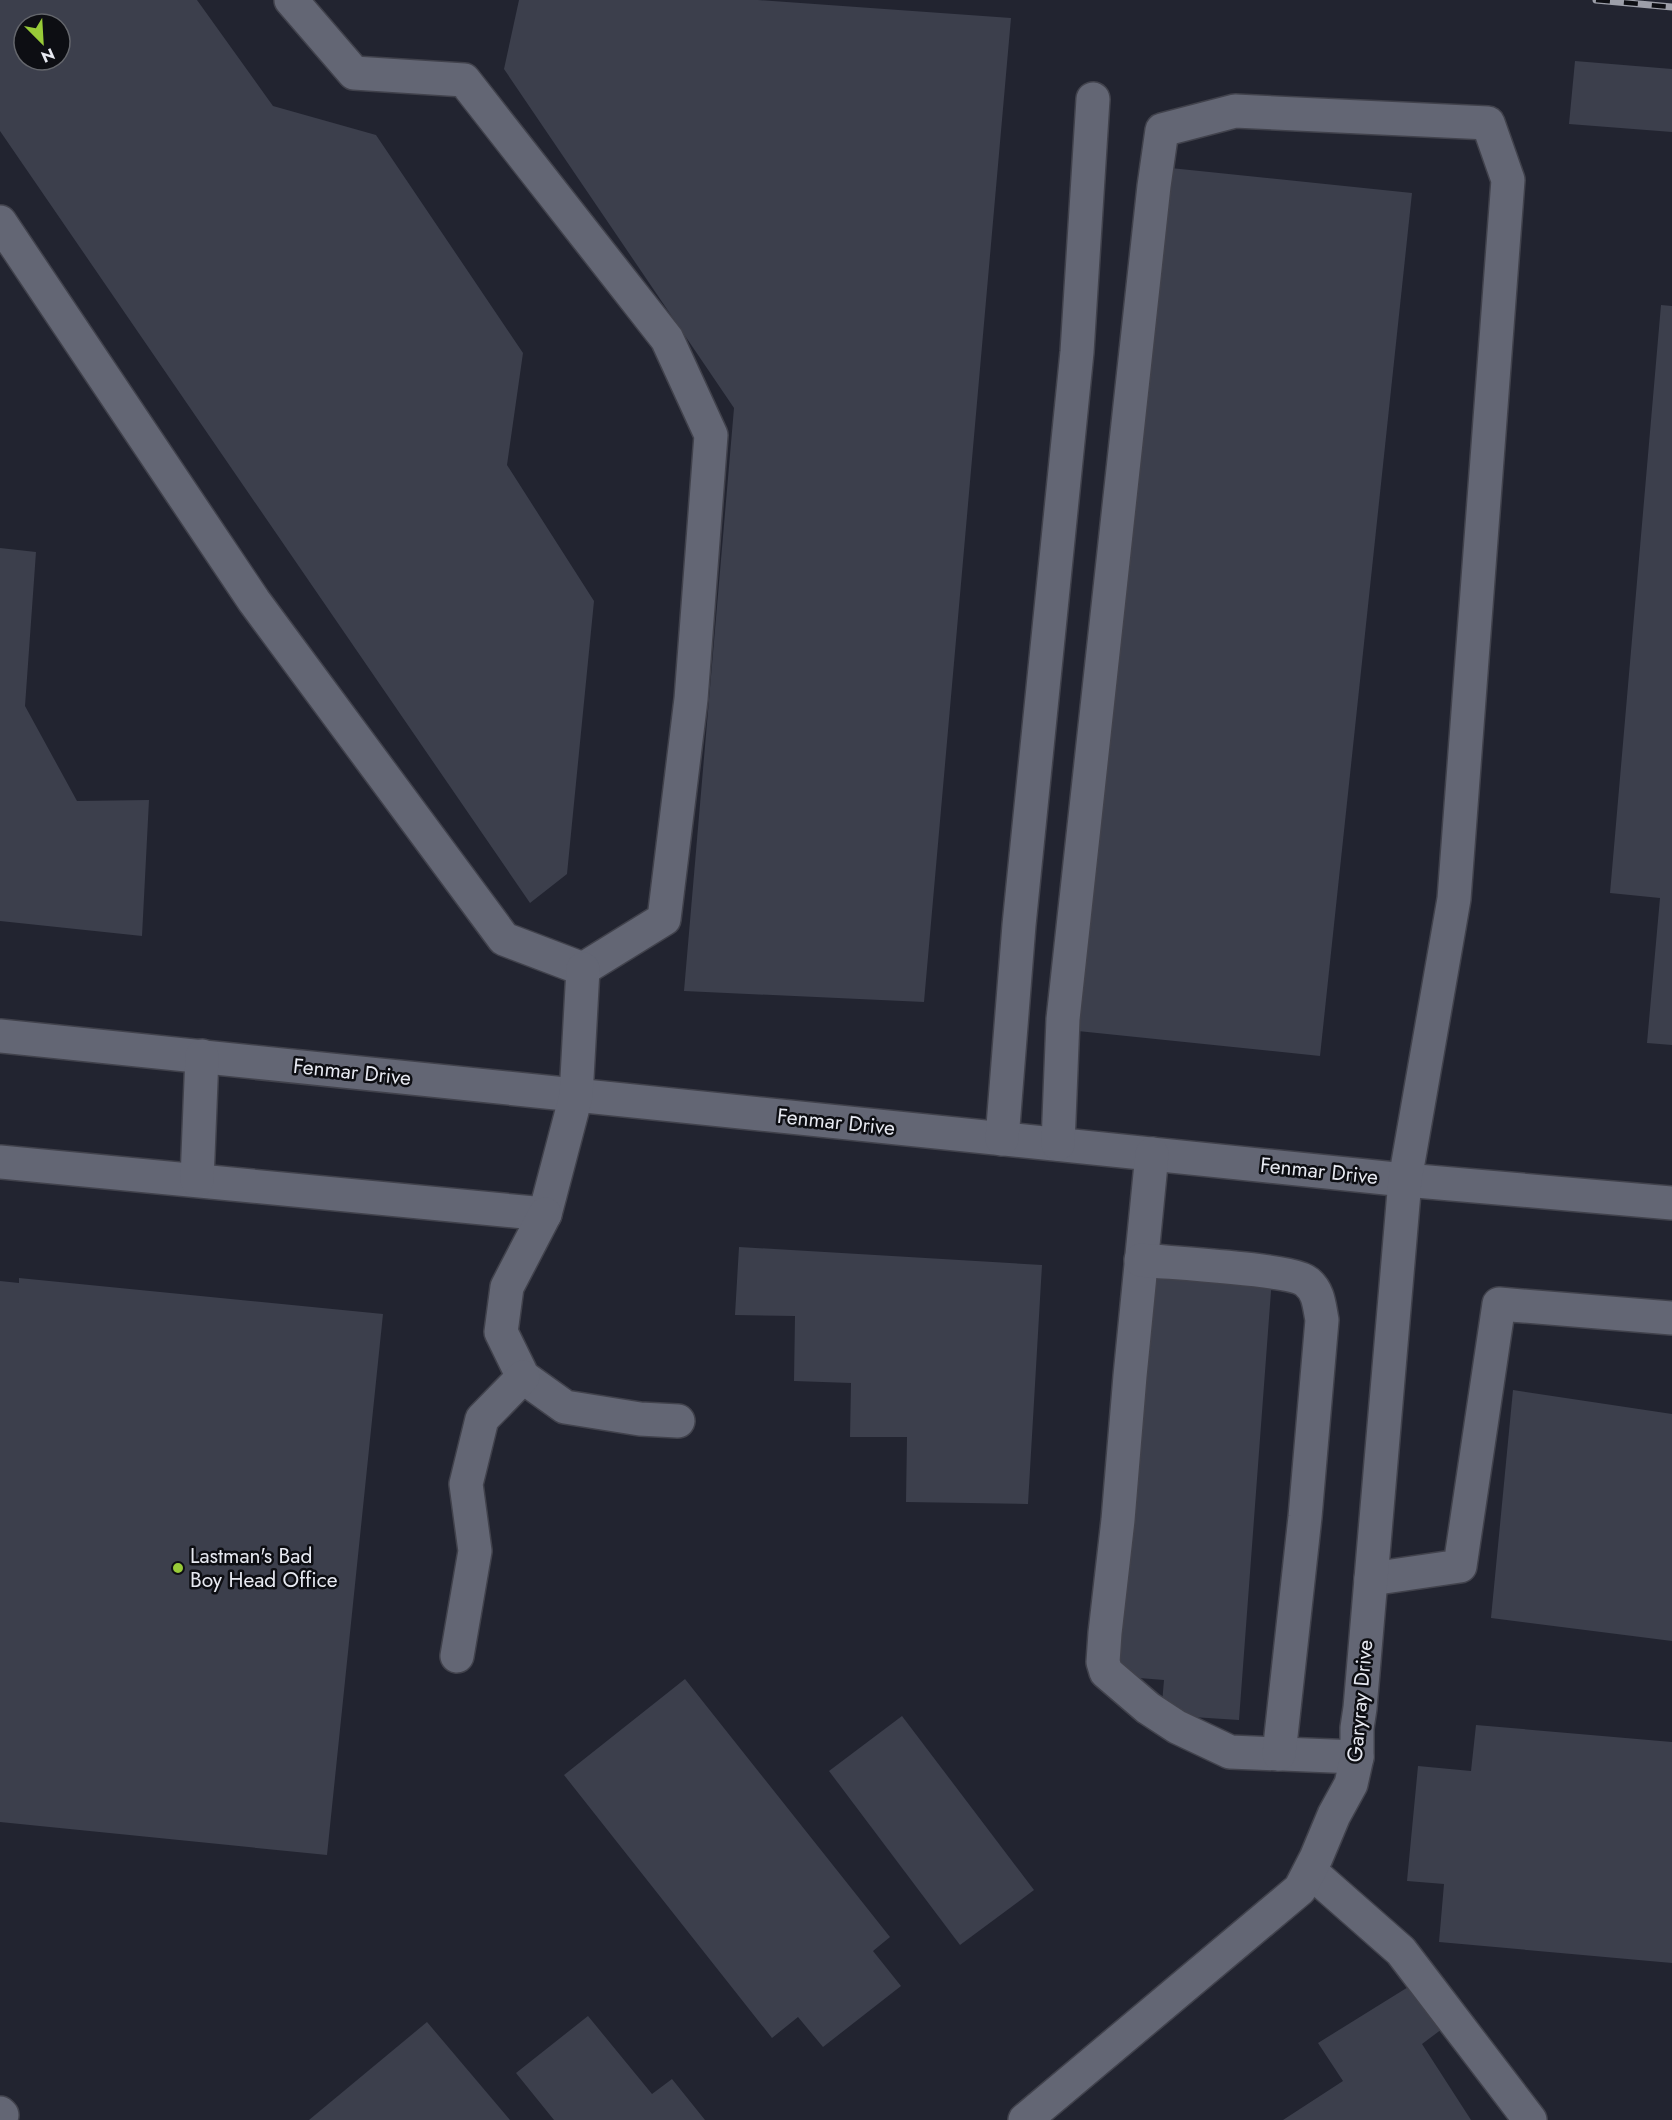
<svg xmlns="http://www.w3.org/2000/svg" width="1672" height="2120" viewBox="0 0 1672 2120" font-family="Jost,sans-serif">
<rect width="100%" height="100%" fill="#222430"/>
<g fill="#3c3f4c" fill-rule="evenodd">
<path d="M0,0H197L273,106L376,135L523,353L507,465L594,601L567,874L530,903L0,131ZM24,24H60V60H24Z"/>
<path d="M519,0H758L1011,18L924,1002L684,991L734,408L504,69Z"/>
<path d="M1575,61L1672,69V132L1569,124Z"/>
<path d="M1161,167L1412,193L1320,1056L1068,1030Z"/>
<path d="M1661,305L1672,306V1045L1647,1043L1660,898L1610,893Z"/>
<path d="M0,548L36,552L25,706L77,801L149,800L142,936L0,921Z"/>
<path d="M739,1247L1042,1265L1028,1504L906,1502L907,1437H850L851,1383L794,1381L795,1316L735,1315Z"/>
<path d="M1145,1269L1272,1278L1239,1720L1161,1715L1164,1680L1114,1676Z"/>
<path d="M19,1278L383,1314L327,1855L0,1822V1281L19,1283Z"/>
<path d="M1513,1390L1672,1414V1641L1491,1618Z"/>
<path d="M685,1679L890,1937L873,1951L901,1986L823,2047L798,2017L772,2038L564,1775Z"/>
<path d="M902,1716L1034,1890L960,1945L829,1771Z"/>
<path d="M1476,1725L1672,1742V1963L1439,1942L1444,1884L1407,1881L1418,1766L1471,1771Z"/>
<path d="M1413,1984L1442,2029L1422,2044L1471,2120H1283L1343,2081L1318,2043Z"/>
<path d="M588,2016L652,2094L672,2079L705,2120H554L516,2073Z"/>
<path d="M427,2022L510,2120H309Z"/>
</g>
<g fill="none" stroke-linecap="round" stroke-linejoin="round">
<g stroke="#41424c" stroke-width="36">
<g id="minor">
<path d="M291,0L354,73L464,80L667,339L711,435L691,699L664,919L583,969"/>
<path d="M0,222L254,601L504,939L583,969"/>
<path d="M0,1036L1405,1180L1672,1203"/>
<path d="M1002,1139L1019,925L1077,352L1093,99"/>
<path d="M1152,1154L1130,1376L1118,1520L1105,1633L1103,1662L1106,1672L1148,1708L1177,1727L1230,1752L1357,1757"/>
<path d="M0,1162L545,1214L576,1096L583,969"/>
<path d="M197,1180L202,1056"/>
<path d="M545,1214L507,1287L501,1332L523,1377L565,1407L640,1419L678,1421"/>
<path d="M1141,1260C1169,1263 1292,1269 1307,1282C1319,1292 1319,1305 1322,1320L1305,1517L1279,1754"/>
<path d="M1371,1579L1460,1566L1499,1304L1672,1318"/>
<path d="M457,1656L475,1551L466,1484L482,1419L523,1377"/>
<path d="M1310,1871L1401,1951L1530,2120"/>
<path d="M0,2113L2,2115"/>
<path d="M1025,2120L1300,1889L1316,1858L1334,1815L1351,1784L1357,1757V1728L1360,1708L1405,1180L1454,899L1508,180L1488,123L1235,111L1162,130L1154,186L1063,1019L1058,1144"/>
</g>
</g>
<use href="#minor" stroke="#636674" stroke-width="33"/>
<g stroke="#9d9fa9" stroke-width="7">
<path id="rail" d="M1596,0L1672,7"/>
</g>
<use href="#rail" stroke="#0d0e13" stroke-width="4.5" stroke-dasharray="14" stroke-linecap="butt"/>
</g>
<circle fill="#98cb38" stroke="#0d0e13" stroke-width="2" cx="178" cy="1568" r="6"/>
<g text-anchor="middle" stroke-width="5" stroke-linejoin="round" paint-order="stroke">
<g font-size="21" fill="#e7e9f1" stroke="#0d0e13">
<text transform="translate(352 1072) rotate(6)" y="7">Fenmar Drive</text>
<text transform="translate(836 1122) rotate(6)" y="7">Fenmar Drive</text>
<text transform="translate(1319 1171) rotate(6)" y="7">Fenmar Drive</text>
<text transform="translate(1360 1701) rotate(-85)" y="7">Garyray Drive</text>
</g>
<g font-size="21" fill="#e7e9f1" stroke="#0d0e13" text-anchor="start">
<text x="190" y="1563">Lastman's Bad<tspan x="190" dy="24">Boy Head Office</tspan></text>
</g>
</g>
<g transform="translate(42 42) rotate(156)"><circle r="28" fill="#0d0e13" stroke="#64666c" stroke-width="1.5"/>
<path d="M0-4.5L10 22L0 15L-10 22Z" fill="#98cb38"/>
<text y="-9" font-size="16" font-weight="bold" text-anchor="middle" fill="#e7e9f1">N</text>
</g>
</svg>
